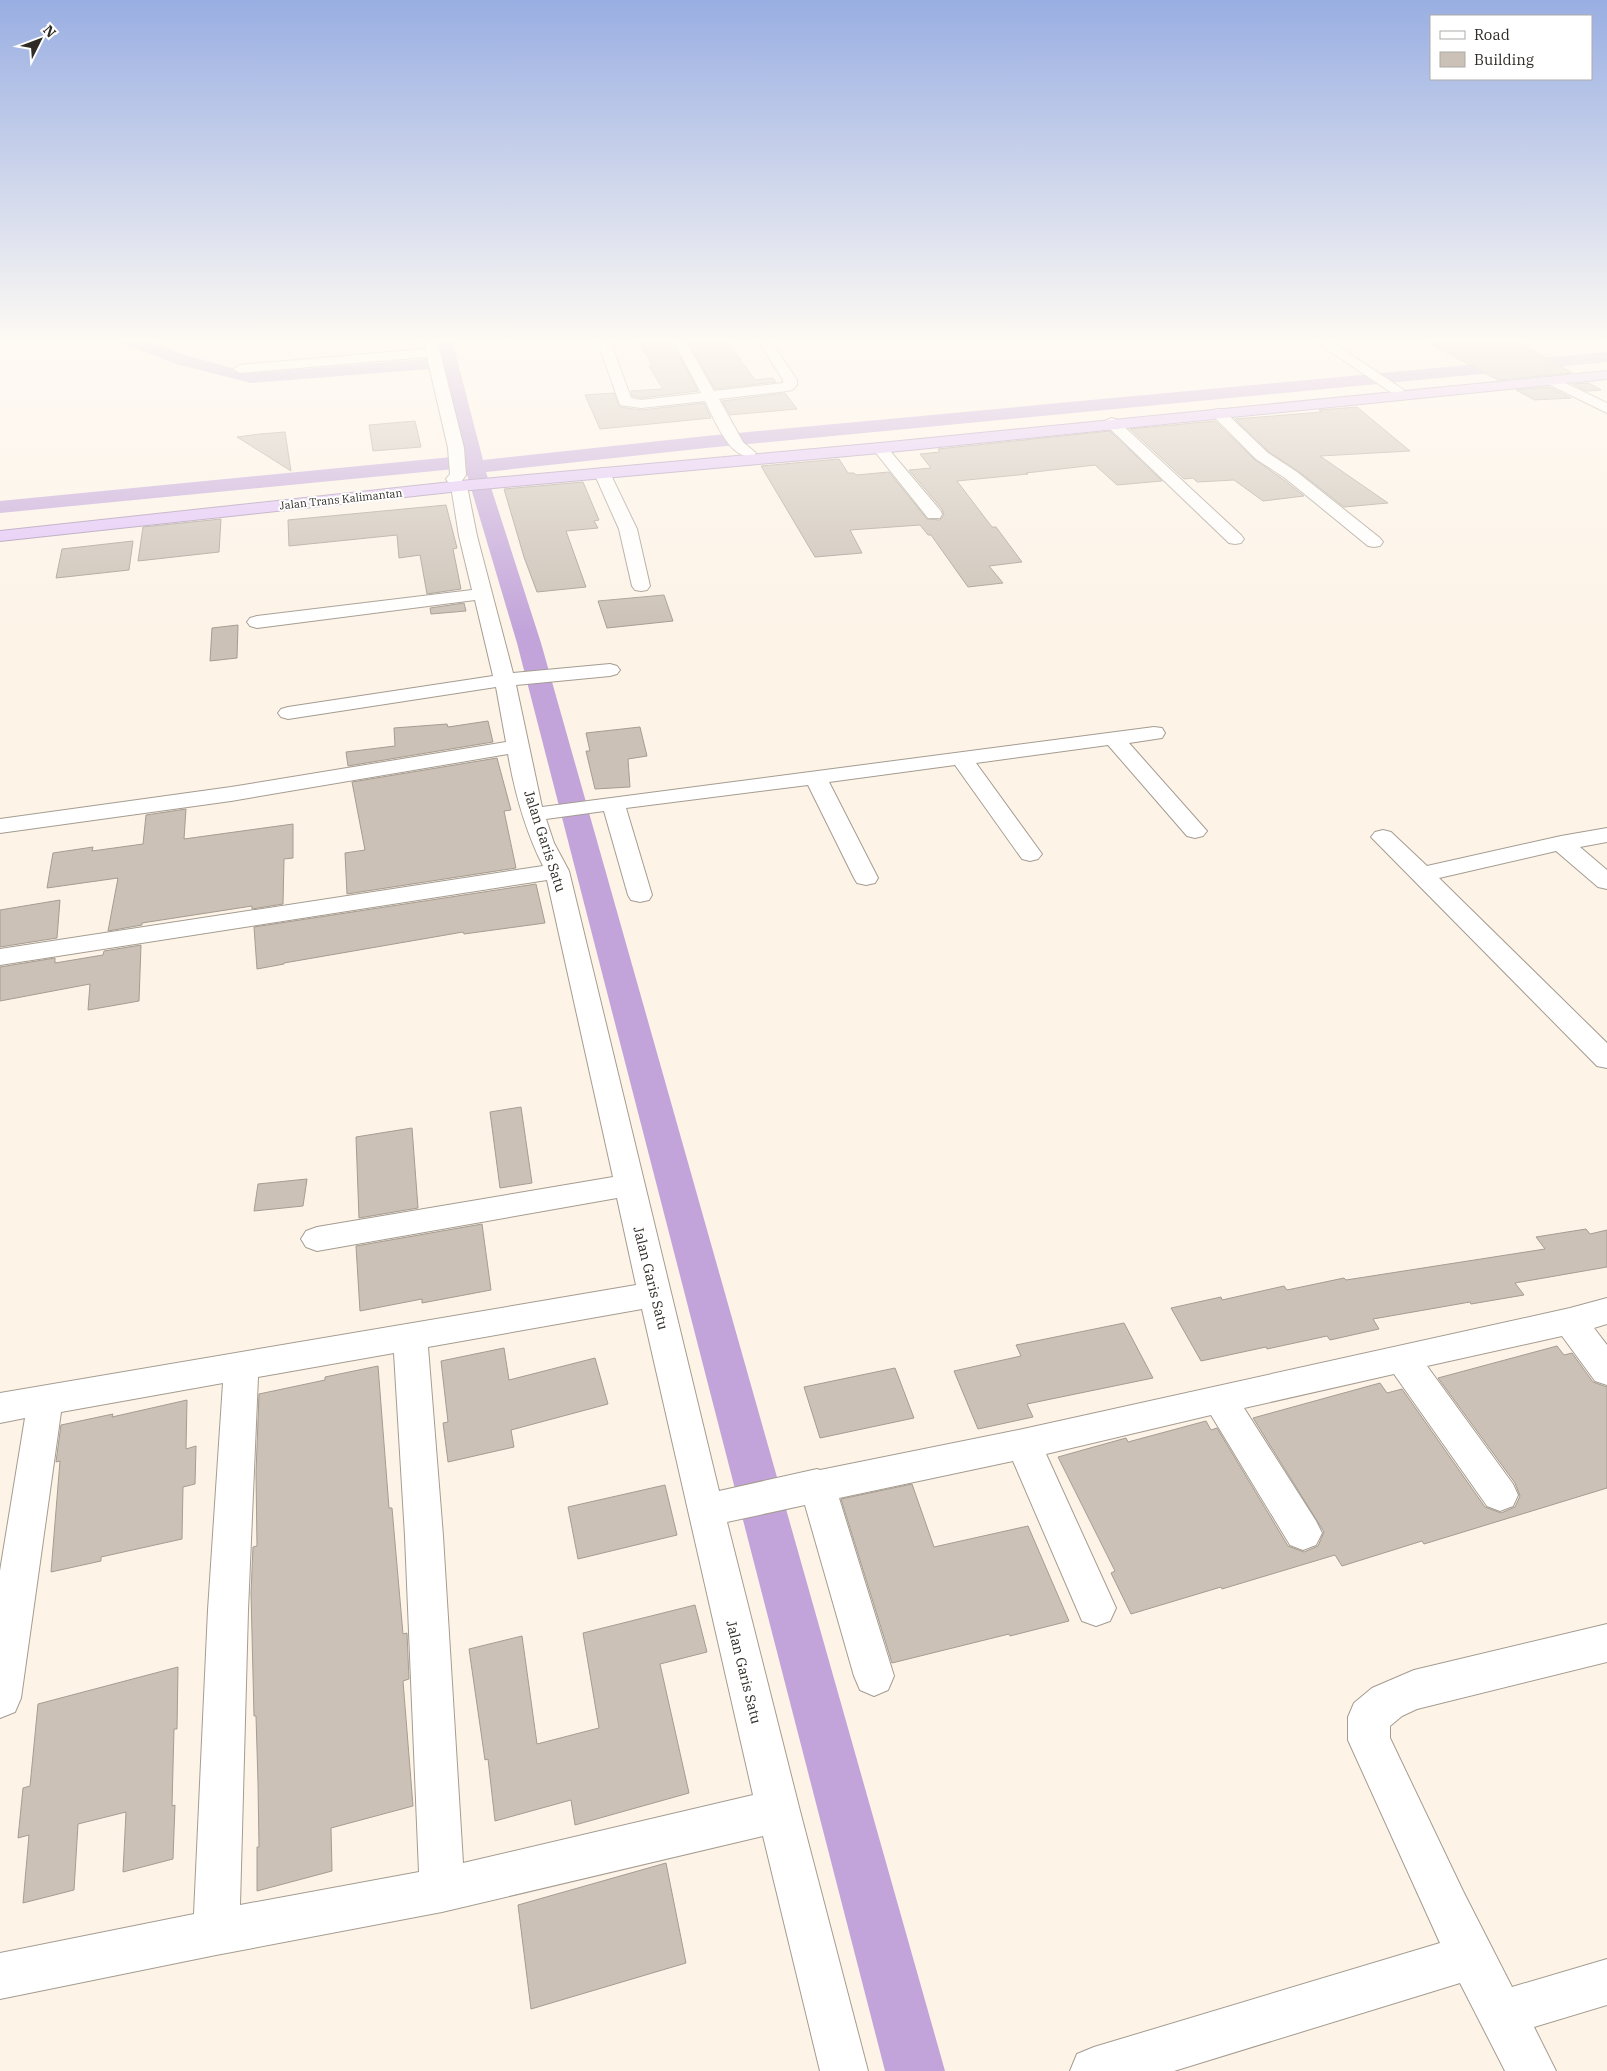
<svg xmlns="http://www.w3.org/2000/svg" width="1607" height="2071" viewBox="0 0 1607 2071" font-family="'IBM Plex Serif',serif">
<rect width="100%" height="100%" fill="#fdf3e7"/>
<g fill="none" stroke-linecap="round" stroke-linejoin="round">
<path fill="#c2a4da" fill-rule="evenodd" d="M121,340H143L188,356L251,373L440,358L436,340H452L483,460L706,436L1607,352V362L706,448L486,472L541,643L945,2071H885L517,643L465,468L0,513V501L462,456L442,368L251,383L176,364L123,343Z"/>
</g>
<g fill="#cbc1b6" stroke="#a69d92">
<path d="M637,340H671L698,391L641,398L632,396L631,391L663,389L649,366H653Z"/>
<path d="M687,340H726L755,380L773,378L776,382L715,389Z"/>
<path d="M1423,340H1515L1572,373L1498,380Z"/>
<path d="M1589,383L1601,390L1586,391L1573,384Z"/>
<path d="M1549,387L1571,398L1535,400L1516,390Z"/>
<path d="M614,393L620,407L641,410L704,403L711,418L600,429L585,395Z"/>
<path d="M785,393L797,409L730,415L722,401Z"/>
<path d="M1357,407L1410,451L1320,456L1388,503L1344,507L1298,471L1269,452L1235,419L1322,412L1319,410Z"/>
<path d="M415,421L421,447L373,451L369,425Z"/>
<path d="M1215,421L1255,460L1284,480L1304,496L1263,501L1234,480L1197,482L1193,478L1184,479L1130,429Z"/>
<path d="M1110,431L1162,481L1117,485L1095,465L1026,473L1028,474L957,481L992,527H996L1022,562L989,566L1003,583L968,587L931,535H928L920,525L850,530L862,553L815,557L761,466L839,459L848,473H854L856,475L889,472L927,519L940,520L944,515L942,509L909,470L931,468L920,454L940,452L938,449Z"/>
<path d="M285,432L291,471L237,437L260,434Z"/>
<path d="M583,482L599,520L594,521L598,528L566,531L586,587L537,592L524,557L504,489Z"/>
<path d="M446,505L457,548L453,549L461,589L427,594L420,555L399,558L397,535L289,546L288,520Z"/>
<path d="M221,519L219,552L138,561L143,527Z"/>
<path d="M133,541L129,570L56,578L62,549Z"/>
<path d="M664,595L673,621L607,628L598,601Z"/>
<path d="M464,603L466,611L431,614L430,608Z"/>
<path d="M238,625L237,658L210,661L212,628Z"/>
<path d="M488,721L493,742L348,766L346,752L395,746L394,728L447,724L448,727Z"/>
<path d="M640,727L647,756L628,759L630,787L595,789L586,751H590L586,733Z"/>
<path d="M497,758L511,810L504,811L516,868L347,894L345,853L365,850L352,782Z"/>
<path d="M186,809L184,839L293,824V858L284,859L283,904L252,909V906L142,923V925L108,931L118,878L47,888L53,853L93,847L92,851L143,844L146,815Z"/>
<path d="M536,884L545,923L464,934L463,932L284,963V964L257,969L254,927Z"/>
<path d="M60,900L57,938L0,947V910Z"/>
<path d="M141,945L139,1001L88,1010L90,984L0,1001V967L55,958V963L103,955L104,951Z"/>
<path d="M521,1107L532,1183L500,1188L490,1112Z"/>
<path d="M412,1128L418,1208L359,1218L356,1137Z"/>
<path d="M307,1179L303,1206L254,1211L258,1184Z"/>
<path d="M482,1224L491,1290L422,1303V1299L360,1311L356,1246Z"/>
<path d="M1586,1229L1590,1234L1607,1230V1267L1515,1283L1524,1295L1471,1304L1470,1302L1373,1319L1379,1329L1330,1340L1327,1336L1267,1349L1266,1347L1201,1361L1171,1308L1221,1297L1222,1300L1284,1286L1287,1290L1344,1278L1346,1280L1545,1249L1536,1237Z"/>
<path d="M1124,1323L1153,1378L1027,1404L1033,1417L978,1429L954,1371L1021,1356L1016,1345Z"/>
<path d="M1557,1346L1564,1355L1572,1353L1593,1382L1607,1387V1488L1424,1544L1422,1541L1342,1566L1335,1555L1222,1589L1221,1587L1131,1614L1111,1573L1115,1571L1058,1457L1126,1438L1128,1442L1206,1421L1211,1430L1217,1428L1288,1546L1304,1552L1318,1546L1324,1532L1253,1418L1380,1383L1387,1393L1402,1389L1485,1507L1501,1513L1515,1507L1520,1496L1515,1483L1438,1378Z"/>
<path d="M504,1348L509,1380L595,1358L608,1404L511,1430L514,1447L448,1462L443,1423L448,1422L441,1361Z"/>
<path d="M378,1366L389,1508H392L403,1634L407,1633L409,1679L403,1681L413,1806L331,1828L332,1871L257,1891V1847H259L258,1783L256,1716H254L251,1593L253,1547L257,1546L256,1473L259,1394L325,1380V1377Z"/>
<path d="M895,1368L914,1418L820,1438L804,1387Z"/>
<path d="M187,1400L186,1449L196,1446L195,1484L183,1487L182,1539L101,1557V1561L51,1572L60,1461L56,1462L61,1425L113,1414L112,1417Z"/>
<path d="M912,1484L934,1547L1028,1526L1069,1621L1010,1636L1009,1634L892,1663L841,1499Z"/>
<path d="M665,1485L677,1535L578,1559L568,1507Z"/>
<path d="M695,1605L707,1652L660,1664L689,1793L575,1825L571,1800L495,1821L488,1759L485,1760L469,1649L522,1636L537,1744L599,1728L583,1633Z"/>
<path d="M178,1667L177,1729H174L172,1806L175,1805L173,1859L123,1872L126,1812L78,1824L74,1890L23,1903L29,1835L18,1838L23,1788L30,1786L38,1704Z"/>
<path d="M666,1863L686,1963L531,2009L518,1905Z"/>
</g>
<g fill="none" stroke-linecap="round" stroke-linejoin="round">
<g stroke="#a59c91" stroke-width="2">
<g id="minor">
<path d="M424,340H437L464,448L466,475L461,482L467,486L477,536L513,673L610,664L617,666L620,670L617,674L610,676L516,685L542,807L1154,727L1162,728L1165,733L1162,738L1129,743L1207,831L1203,836L1195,838L1187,836L1108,745L976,763L1042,854L1038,859L1030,861L1022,859L955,765L829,782L878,878L875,883L866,885L857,883L854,878L808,785L626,808L652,895L649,900L640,902L631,900L628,895L604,811L546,819L554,843L569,871L719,1491L817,1469L820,1470L1023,1429L1570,1308L1607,1298V1324L1594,1328L1607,1345V1385L1595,1381L1562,1336L1427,1366L1513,1484L1518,1495L1513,1506L1500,1511L1487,1506L1394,1374L1244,1408L1316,1521L1322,1533L1316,1545L1303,1550L1290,1545L1211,1415L1046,1454L1116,1608L1110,1621L1096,1626L1082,1621L1013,1461L839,1498L894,1676L888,1690L874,1696L860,1690L854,1676L805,1505L727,1522L800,1811L868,2071H820L763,1836L442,1912L216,1955L0,1999V1953L194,1914L208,1610L223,1383L61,1412L21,1698L15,1712L0,1718V1571L25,1418L0,1423V1393L636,1285L617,1198L317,1251L306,1247L301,1239L306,1231L317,1227L613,1177L547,880L0,965V949L543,866C525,830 515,794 508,754L231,801L0,833V819L231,787L506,742L496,687L288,719L281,717L278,713L281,709L288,707L493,676L475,600L257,628L250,626L247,622L250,618L257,616L472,590L459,536L451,486L453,483L448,482L446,479L450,474L448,448L427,357L240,373L233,369L240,365L425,349ZM642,1309L753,1795L463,1863L443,1536L428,1347ZM394,1353L405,1536L419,1872L240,1905L248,1610L258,1377Z"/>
<path d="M597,340H610L631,398L641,400L701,393L673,340H685L714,391L783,383V380L758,340H770L797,380V385L792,390L787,391L719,399L743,442L756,453L754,456C730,462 714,418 705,401L641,408L620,405Z"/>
<path d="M1313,340H1329L1404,390L1402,393H1392Z"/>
<path d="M1553,377L1607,403V413L1548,384L1546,381L1548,378Z"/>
<path d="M1218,409L1223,410L1268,453L1297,472L1380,538L1383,542L1380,546L1374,547L1368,546L1285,478L1256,459L1213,416L1211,413L1213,410Z"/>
<path d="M1112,418L1117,420L1241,535L1244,539L1241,543L1235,544L1229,543L1107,426L1104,423L1107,420Z"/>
<path d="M880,443L885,445L940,510L942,514L940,518H928L872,448L875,445Z"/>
<path d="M602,468L608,470L610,473L637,529L650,586L647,590L641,591L635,590L632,586L619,529L594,473L596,470Z"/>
<path d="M1607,828V842L1580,847L1607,870V889L1598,887L1556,851L1439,878L1607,1043V1068L1597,1066L1371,837L1375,832L1383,830L1391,832L1427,866L1561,836Z"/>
<path d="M1607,1624V1662L1417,1709L1402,1716L1390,1726V1738L1463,1891L1512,1987L1607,1959V2005L1534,2027L1556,2071H1505L1460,1983L1174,2071H1070L1077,2054L1094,2047L1440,1943L1348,1740V1717L1354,1703L1372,1688L1414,1670Z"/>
</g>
</g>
<g stroke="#a38eb0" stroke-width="2">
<path id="highway" d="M1607,371V379L880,453L460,491L0,541V531L460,481L880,443Z"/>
</g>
<use href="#minor" fill="#fff" fill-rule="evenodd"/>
<use href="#highway" fill="#e1c3f9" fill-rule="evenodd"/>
</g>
<linearGradient id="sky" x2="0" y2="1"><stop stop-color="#99aee2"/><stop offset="0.54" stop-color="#fefaf4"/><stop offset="1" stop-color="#fefaf4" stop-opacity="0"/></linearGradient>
<rect width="1607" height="630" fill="url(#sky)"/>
<g text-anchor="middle" stroke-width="4" stroke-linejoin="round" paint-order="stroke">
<g font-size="11" fill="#2f2c27" stroke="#fff">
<text transform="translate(341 499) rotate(-6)" y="4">Jalan Trans Kalimantan</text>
</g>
<g font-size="14" fill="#2f2c27" stroke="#fff">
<text transform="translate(545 841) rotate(72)" y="5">Jalan Garis Satu</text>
<text transform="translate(651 1278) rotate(76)" y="5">Jalan Garis Satu</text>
<text transform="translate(744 1672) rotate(76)" y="5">Jalan Garis Satu</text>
</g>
</g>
<rect x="1430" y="15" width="162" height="65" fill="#ffffff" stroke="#acaba9"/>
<rect x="1440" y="31" width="25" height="8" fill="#ffffff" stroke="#acaba9"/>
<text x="1474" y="40" font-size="15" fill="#2f2c27">Road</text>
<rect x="1440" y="52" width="25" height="15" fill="#cbc1b6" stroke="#acaba9"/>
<text x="1474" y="65" font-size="15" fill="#2f2c27">Building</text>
<g transform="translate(40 40) rotate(48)" stroke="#ffffff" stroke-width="4" paint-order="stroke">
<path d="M0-4L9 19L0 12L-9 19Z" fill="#2f2c27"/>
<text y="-8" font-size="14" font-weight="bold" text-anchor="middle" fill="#2f2c27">N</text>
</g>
</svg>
